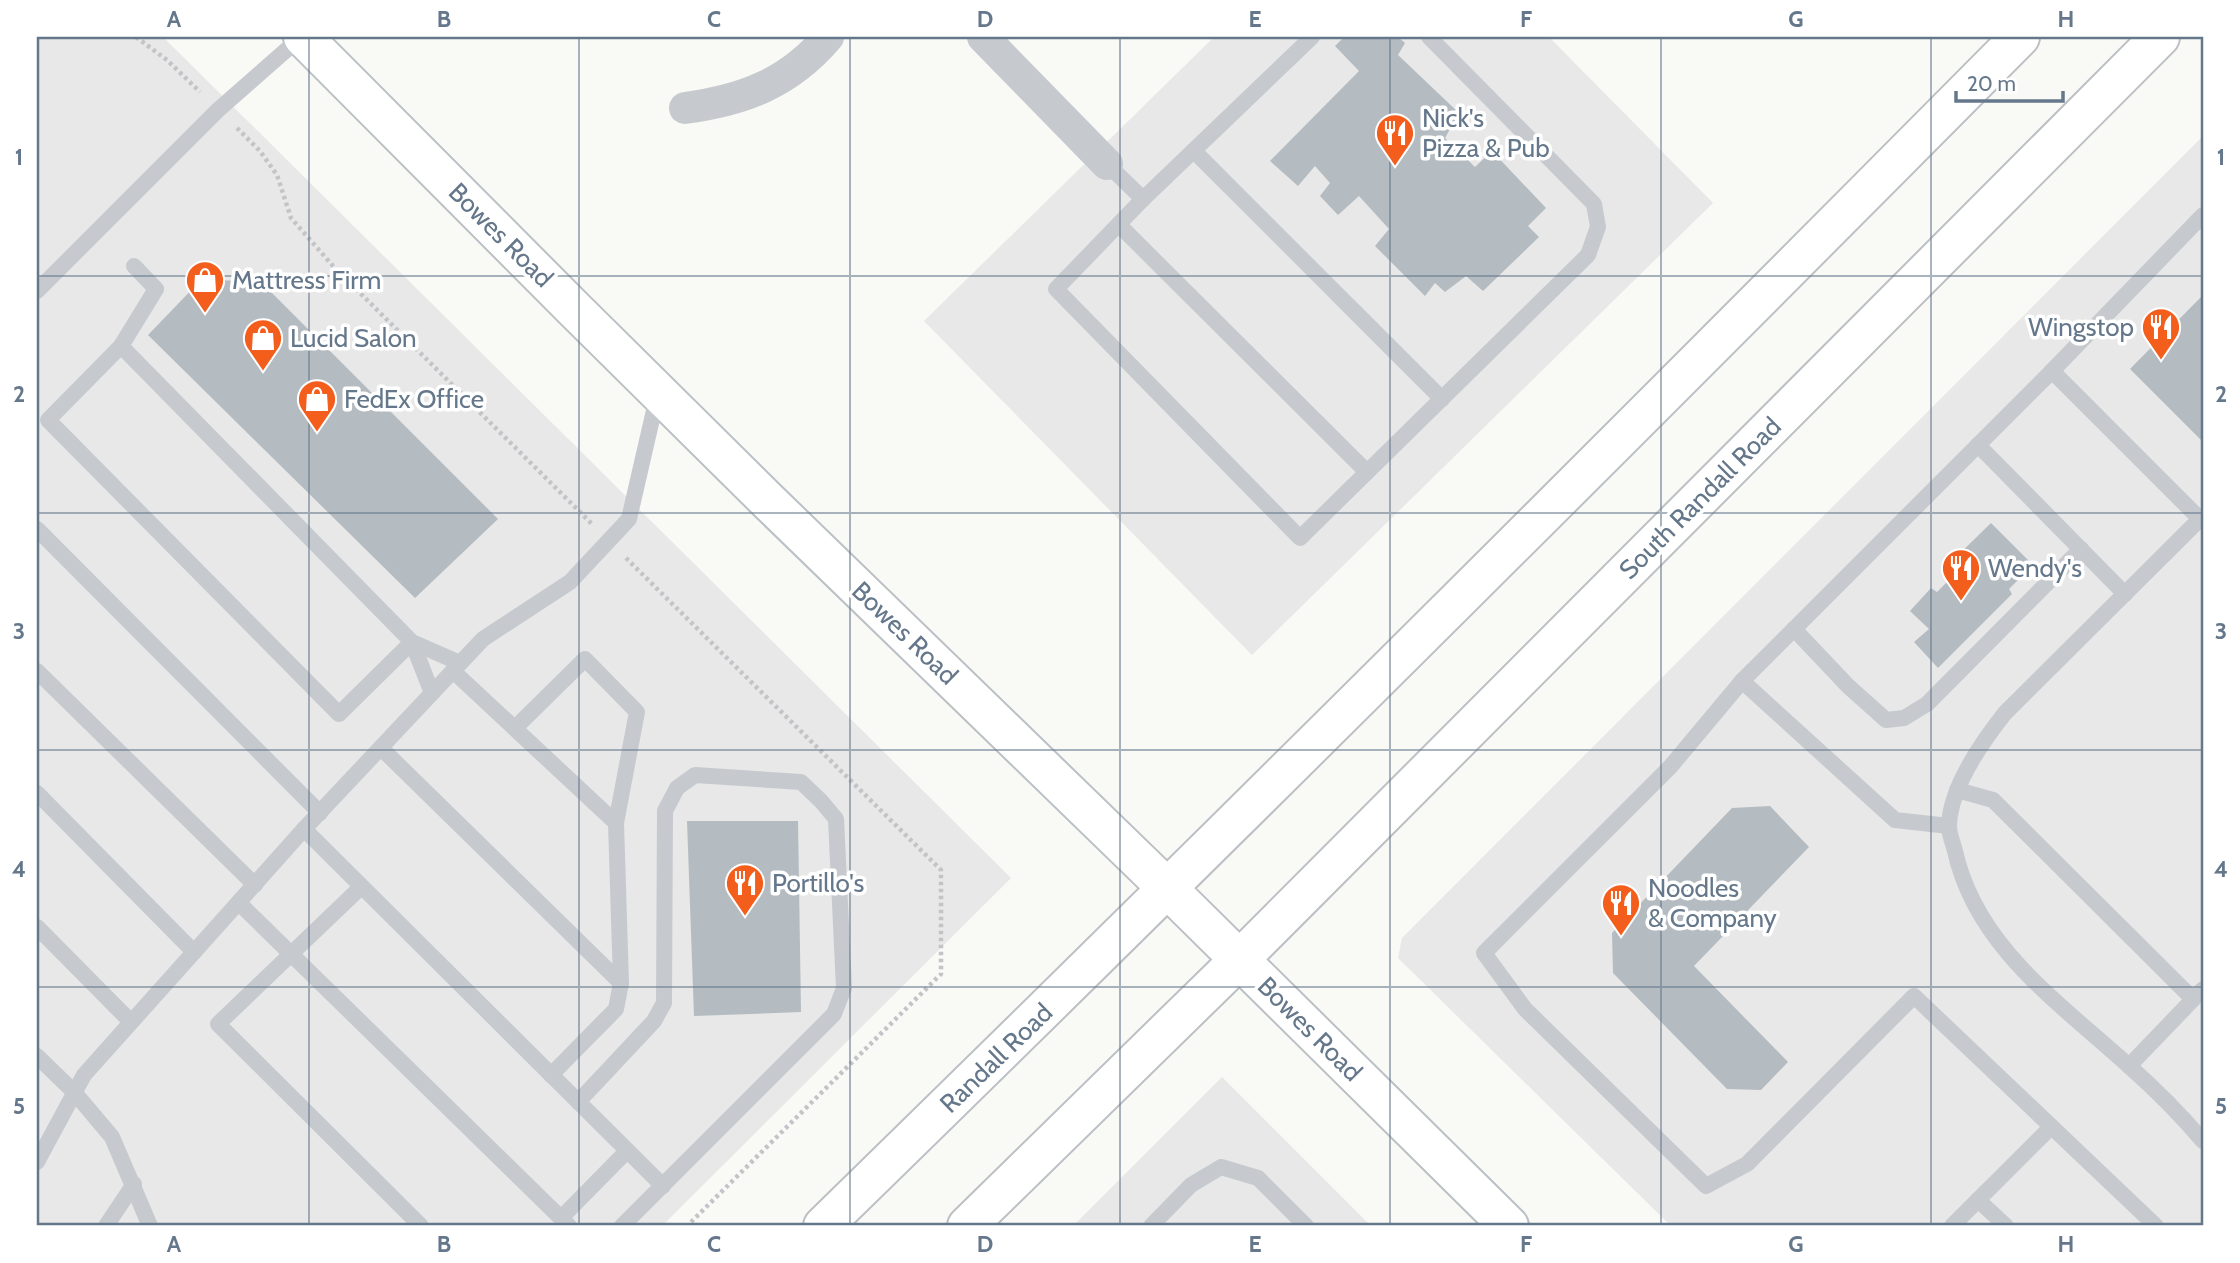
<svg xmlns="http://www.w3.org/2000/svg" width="2240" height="1263" viewBox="0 0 2240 1263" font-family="Cabin,sans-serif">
<rect width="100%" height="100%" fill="#f9f9f6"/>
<g fill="#e7e8e7">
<path d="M37,37H163L1011,878L662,1226H37Z"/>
<path d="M1214,37H1549L1713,203L1252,655L924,321Z"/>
<path d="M2203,136V1226H1671L1398,958L1402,938Z"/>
<path d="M1222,1077L1371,1226H1073Z"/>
</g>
<g fill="#b4bbc1">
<path d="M1344,37H1398L1405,43L1398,55L1459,113L1445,138L1475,167L1492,151L1546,208L1528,226L1539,237L1483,291L1466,276L1445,292L1435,283L1425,296L1375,246L1389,229L1359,196L1338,215L1320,196L1330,183L1315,166L1298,186L1270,161L1359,71L1335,46Z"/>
<path d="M201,280L260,281L498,519L415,598L148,335Z"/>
<path d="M2203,295V442L2130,369Z"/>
<path d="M1991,523L2033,565L2009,589L2012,594L1938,668L1914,642L1929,629L1910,611L1931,588L1937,592L1955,574L1946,567Z"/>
<path d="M1770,806L1809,847L1694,966L1788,1062L1761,1090L1727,1089L1613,973L1612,933L1732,808Z"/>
<path d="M687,821H798L801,1012L694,1016Z"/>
</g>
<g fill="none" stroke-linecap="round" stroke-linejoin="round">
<g stroke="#bbc0c5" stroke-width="42">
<path id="secondary" d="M303,37L575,310L767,500L1168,889L1509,1226"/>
</g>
<g stroke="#bcc0c4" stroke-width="42">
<g id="primary">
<path d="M823,1226C1226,833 1624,436 2020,37"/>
<path d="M967,1226L1240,959L2160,37"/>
</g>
</g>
<g stroke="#c2c4c7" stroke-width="4.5" stroke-dasharray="3.5 3.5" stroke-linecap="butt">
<path d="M136,37L167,60L200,92"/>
<path d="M237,128L260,151L277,175L291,218L333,266L592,524"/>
<path d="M626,558L941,870V974L687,1226"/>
</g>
<g stroke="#c6cacf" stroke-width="16">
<path d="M1312,37L1143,199L1056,289L1300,538L1588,255L1598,227L1594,204L1429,37"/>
<path d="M1194,151L1442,399"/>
<path d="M1107,164L1143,199"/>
<path d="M1119,225L1367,472"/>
<path d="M37,291L218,110L301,37"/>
<path d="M121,346L156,289L134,266"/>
<path d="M2052,371L2200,519"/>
<path d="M1978,445L2125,594"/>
<path d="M2203,516L2005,713C1982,742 1950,787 1949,826C1949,834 1953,843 1955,851C1976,947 2061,1004 2129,1066C2155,1089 2180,1114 2203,1141"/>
<path d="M37,529L320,813"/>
<path d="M1794,629L1848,686L1886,720L1904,718L1927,704L2081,549"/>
<path d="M412,642L339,714L48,420L121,346L412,642L460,663"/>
<path d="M412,642L432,693"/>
<path d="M37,671L255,885"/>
<path d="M1742,681L1895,820L1949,826"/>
<path d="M515,728L585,659L637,712L616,823"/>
<path d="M381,748L621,983L616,823L453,671"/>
<path d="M1957,790L1993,800L2193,999"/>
<path d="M37,793L194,952"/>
<path d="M304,829L663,1186"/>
<path d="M361,887L218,1024L421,1226"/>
<path d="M239,903L569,1226"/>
<path d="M37,927L131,1022"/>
<path d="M37,1056L74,1092L112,1137L150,1226"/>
<path d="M2129,1066L2203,989"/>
<path d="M551,1075L616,1009L621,983"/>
<path d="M578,1102L654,1021L664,1003L665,811L677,788L695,775L801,782L821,801L836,819L844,988L834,1014L622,1226"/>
<path d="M37,1162L84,1075L304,829L483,639L570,582L629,519L658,393"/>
<path d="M1978,1200L2006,1226"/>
<path d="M561,1218L627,1151"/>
<path d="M106,1226L134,1184"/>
<path d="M1151,1226L1191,1185L1221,1167L1258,1178L1306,1226"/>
<path d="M1952,1226L2051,1127"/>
<path d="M2156,1226L1914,996L1747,1164L1706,1186L1525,1009L1484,953L1671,766L1742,681L2052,371L2203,215"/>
</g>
<g stroke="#c6cacf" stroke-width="32">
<path d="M983,37L1107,164"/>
<path d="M685,108C744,100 789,83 828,37"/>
</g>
<use href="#secondary" stroke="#fff" stroke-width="38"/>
<use href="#primary" stroke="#fff" stroke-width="38"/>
</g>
<path fill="none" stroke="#65778a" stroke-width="2" stroke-opacity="0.55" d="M309,37V1226M579,37V1226M850,37V1226M1120,37V1226M1390,37V1226M1661,37V1226M1931,37V1226M37,276H2203M37,513H2203M37,750H2203M37,987H2203"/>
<defs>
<g id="restaurant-pin" transform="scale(2.0125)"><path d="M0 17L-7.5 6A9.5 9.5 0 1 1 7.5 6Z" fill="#f35e1d" stroke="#fff"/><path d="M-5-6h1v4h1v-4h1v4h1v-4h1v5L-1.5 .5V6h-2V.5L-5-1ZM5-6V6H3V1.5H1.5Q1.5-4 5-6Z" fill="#fff"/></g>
<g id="shop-pin" transform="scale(2.0125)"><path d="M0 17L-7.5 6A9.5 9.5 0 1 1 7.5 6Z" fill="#f35e1d" stroke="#fff"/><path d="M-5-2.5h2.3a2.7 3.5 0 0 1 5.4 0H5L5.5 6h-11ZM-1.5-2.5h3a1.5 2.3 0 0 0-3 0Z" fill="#fff"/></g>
</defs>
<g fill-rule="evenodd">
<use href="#restaurant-pin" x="1395" y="133"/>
<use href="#shop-pin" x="205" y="280"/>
<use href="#restaurant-pin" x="2161" y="327"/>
<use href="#shop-pin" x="263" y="338"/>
<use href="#shop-pin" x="317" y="399"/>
<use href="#restaurant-pin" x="1961" y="568"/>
<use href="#restaurant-pin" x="745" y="883"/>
<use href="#restaurant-pin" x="1621" y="903"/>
</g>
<g text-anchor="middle" stroke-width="7" stroke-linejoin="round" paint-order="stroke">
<g font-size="26" fill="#65778a" stroke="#fff" text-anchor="start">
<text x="1422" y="127">Nick's<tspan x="1422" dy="30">Pizza &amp; Pub</tspan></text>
<text x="232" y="289">Mattress Firm</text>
<text x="2134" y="336" text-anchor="end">Wingstop</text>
<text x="290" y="347">Lucid Salon</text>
<text x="344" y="408">FedEx Office</text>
<text x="1988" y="577">Wendy's</text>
<text x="772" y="892">Portillo's</text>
<text x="1648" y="897">Noodles<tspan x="1648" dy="30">&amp; Company</tspan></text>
</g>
<g font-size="26" fill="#65778a" stroke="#fff">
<text transform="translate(501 235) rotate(45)" y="9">Bowes Road</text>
<text transform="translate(1700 498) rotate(-45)" y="9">South Randall Road</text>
<text transform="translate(905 633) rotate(44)" y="9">Bowes Road</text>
<text transform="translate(1310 1029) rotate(45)" y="9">Bowes Road</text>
<text transform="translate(996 1058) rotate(-44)" y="9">Randall Road</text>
</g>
</g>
<rect width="2240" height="1263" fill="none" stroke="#ffffff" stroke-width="77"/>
<path d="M1956 91v10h107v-10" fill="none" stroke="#65778a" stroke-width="3.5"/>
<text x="1967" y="91" font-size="21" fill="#65778a" stroke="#ffffff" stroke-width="5" paint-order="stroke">20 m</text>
<rect x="38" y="38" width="2164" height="1186" fill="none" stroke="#65778a" stroke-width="2.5"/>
<g font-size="23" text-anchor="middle" font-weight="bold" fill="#65778a">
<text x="174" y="27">A</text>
<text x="444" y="27">B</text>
<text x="714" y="27">C</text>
<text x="985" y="27">D</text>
<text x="1255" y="27">E</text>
<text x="1526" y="27">F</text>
<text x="1796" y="27">G</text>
<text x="2066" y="27">H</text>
<text x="19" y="165">1</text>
<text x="2221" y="165">1</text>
<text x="19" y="402">2</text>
<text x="2221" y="402">2</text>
<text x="19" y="639">3</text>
<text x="2221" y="639">3</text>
<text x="19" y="877">4</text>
<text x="2221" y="877">4</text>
<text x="19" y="1114">5</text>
<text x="2221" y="1114">5</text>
<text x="174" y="1252">A</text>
<text x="444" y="1252">B</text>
<text x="714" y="1252">C</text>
<text x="985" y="1252">D</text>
<text x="1255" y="1252">E</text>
<text x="1526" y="1252">F</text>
<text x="1796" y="1252">G</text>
<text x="2066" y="1252">H</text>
</g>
</svg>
